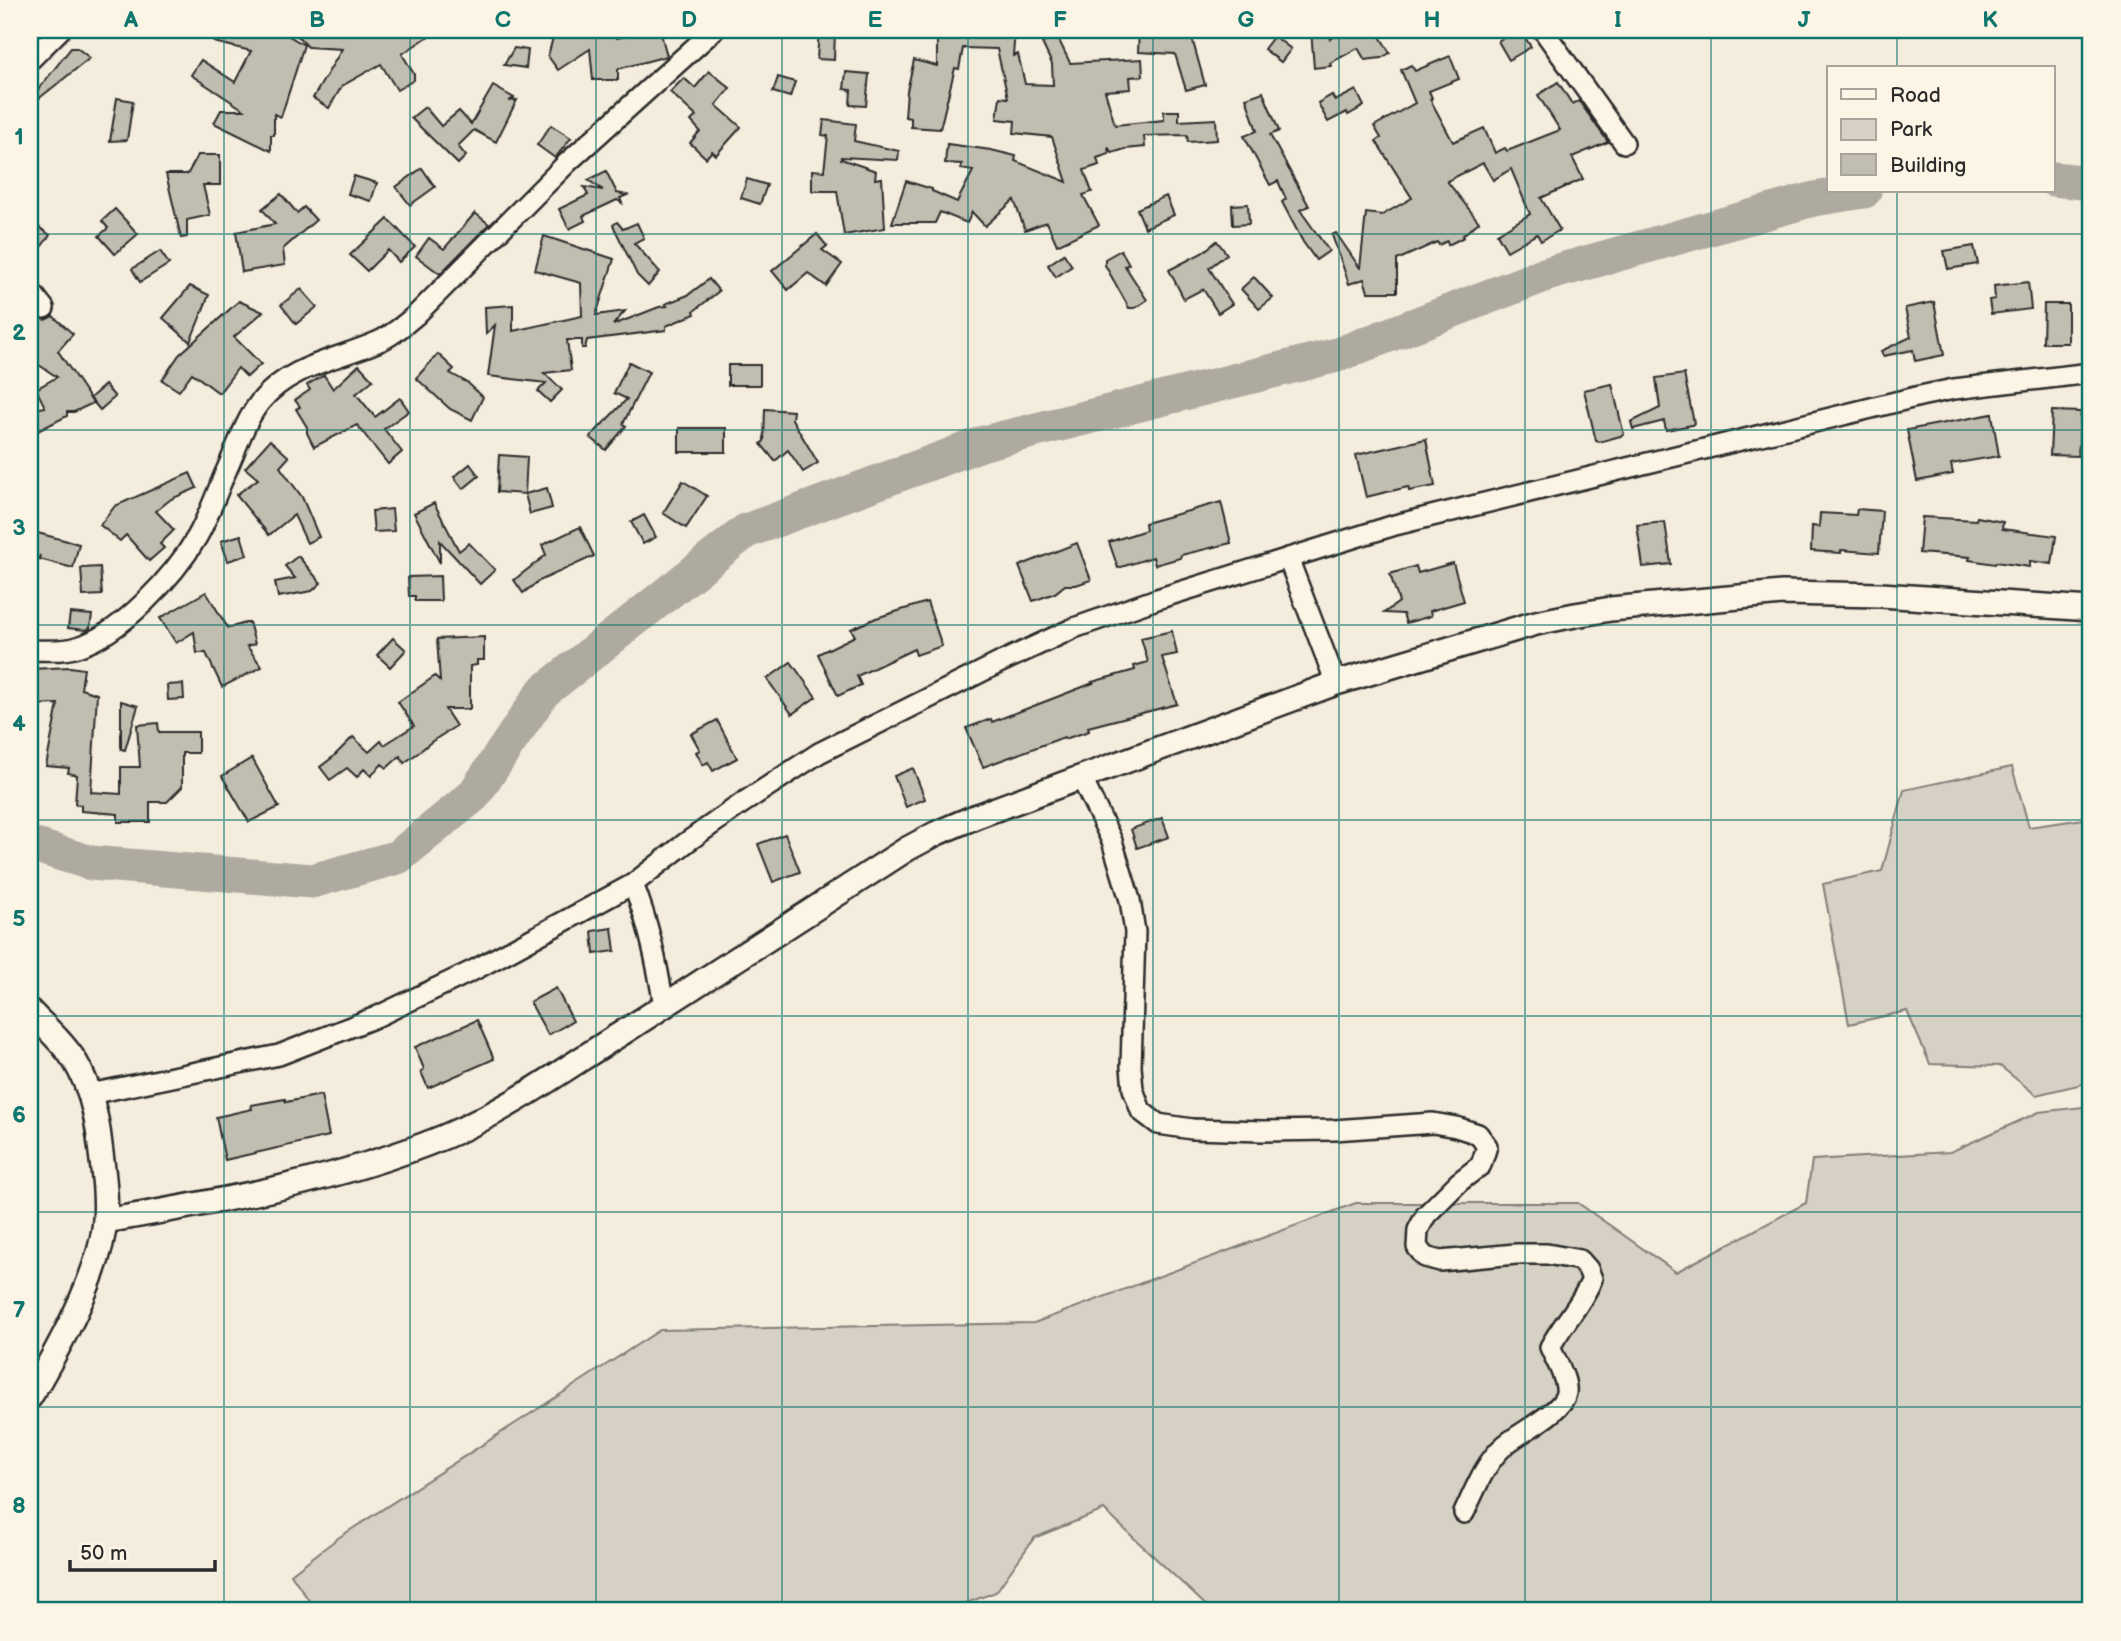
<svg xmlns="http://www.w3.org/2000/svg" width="2121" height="1641" viewBox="0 0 2121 1641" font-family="'Balsamiq Sans',sans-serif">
<rect width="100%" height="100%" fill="#f4edde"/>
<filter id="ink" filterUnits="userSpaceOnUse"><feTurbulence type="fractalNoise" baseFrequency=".0143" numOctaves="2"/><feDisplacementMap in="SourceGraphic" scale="14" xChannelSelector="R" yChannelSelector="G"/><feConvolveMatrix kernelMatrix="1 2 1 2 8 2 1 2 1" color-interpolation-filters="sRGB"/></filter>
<g filter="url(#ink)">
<g fill="#d6d1c4" stroke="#807e78" stroke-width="2">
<path d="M2012,767L2029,827L2091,818V1082L2036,1095L2000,1066L1930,1064L1907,1011L1849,1024L1823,884L1882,871L1904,790Z"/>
<path d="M2091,1106V1611H1212L1104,1510L1034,1538L996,1592L945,1611H316L291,1574L338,1538L660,1330L1034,1323L1356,1203H1578L1676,1272L1806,1203L1812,1160L1950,1152L2039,1112Z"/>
</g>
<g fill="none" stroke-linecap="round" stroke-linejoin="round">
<g stroke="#afaaa0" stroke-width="35">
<path d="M2053,179L2091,183"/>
<path d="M30,844L91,863L312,881L398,857L473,796L543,692L746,531L984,443L1337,355L1547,274L1814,199L1864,191"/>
</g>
</g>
<g fill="#c2bdb1" stroke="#2b2b2b" stroke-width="2">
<path d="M222,30H279L304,45L281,117L274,114V135H271V151L214,123L221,110H244L191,75L201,60L235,82L251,51L214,42Z"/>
<path d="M348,30H438L402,54L414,74V80L397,90L381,64L342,86L329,108L313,98L342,49L308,47L293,31L352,34Z"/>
<path d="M555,30H620L616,32L617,38L649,30H660L667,56L618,69V80H593L590,49L558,70L548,56Z"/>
<path d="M819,30L835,31L834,60L817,59Z"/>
<path d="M937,30H1015L1013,56L1018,54L1025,84L1053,85L1052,64L1042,43L1057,36L1070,63L1142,59L1143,76L1130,77L1131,89L1105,91L1115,125L1164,120V111H1179V121L1216,119L1217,140L1188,142L1187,135L1144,136L1145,147L1125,149L1112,153L1108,147L1109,154L1097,158L1099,165L1084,170L1092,192L1083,195L1099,225L1057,245L1047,222L1025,230L1014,200L985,226L972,212L967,223L940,212L935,223H892L906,181L932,189V191L957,202L973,171L961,169L962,164L945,163L947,144L991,150L1016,156L1015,161L1067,182L1052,137L1014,133L1015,121L997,119L1000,97L1008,98L997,49L963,48L959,69L955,68L940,129L911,127V118L905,117L907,91L914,60L937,66Z"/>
<path d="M1139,30H1200L1192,38L1205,85L1186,90L1175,54L1138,52Z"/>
<path d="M1311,30H1325L1330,39L1347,30H1376L1390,53L1381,58L1365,60L1358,48L1330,63L1331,66L1314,68Z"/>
<path d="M1516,30H1520L1531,47L1509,60L1498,41Z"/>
<path d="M1274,36L1291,49L1281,62L1264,49Z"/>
<path d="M71,48H77L90,58L37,100L33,96Z"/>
<path d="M514,48L528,50L526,68L504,65Z"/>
<path d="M1450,56L1459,79L1429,91L1432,98L1430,99L1453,142L1484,128L1495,153L1505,148L1507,151L1560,130L1538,95L1558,82L1572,104L1579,101L1608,142L1572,157L1583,179L1541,198L1560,230L1541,241L1537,234L1507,251L1497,234L1530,214L1511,169L1493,180L1483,163L1447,181L1479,222L1463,235L1464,237L1448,245L1447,241L1439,245L1437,242L1397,260V292H1368L1364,279L1349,284L1332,235L1336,233L1360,268L1366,213L1382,215L1412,198L1376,141L1381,138L1374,126L1415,103L1401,70L1411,65L1415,71Z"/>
<path d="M709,71L730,88L716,105L741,127L716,155L712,151L706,158L690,143L700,131L691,121L696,116L670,92L684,78L695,88Z"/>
<path d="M846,72L869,74L866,106L850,105L851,90L844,89Z"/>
<path d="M778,77L795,82L790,97L773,92Z"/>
<path d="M493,86L514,98L509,101L517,100L496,142L474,130L458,146L466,156L458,164L411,118L425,107L441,126L459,111L471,124Z"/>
<path d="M1356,90L1364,106L1348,115L1347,112L1328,122L1318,103L1332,95L1335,101Z"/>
<path d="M1263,92L1279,131L1270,135L1309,206L1300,210L1329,251L1316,260L1303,242L1282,202L1286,199L1278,181L1270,185L1244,136L1257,131L1246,98Z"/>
<path d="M117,98L133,101L127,140L110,141Z"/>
<path d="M824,120L856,124L854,141L899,151L898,160L841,157V159L876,171L875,179L882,178L885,228L844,235L837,191H812V170L824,171L828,136L822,135Z"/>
<path d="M551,125L571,138L555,158L537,145Z"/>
<path d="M198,155H220V185H203L210,215L187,220V237L181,238L166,174H187V175Z"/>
<path d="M422,168L435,187L410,205L396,187Z"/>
<path d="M606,171L617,193L627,195L620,198L622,203L617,200L583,216L585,221L569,229L559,209L588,195L584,187L603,190L588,180Z"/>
<path d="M354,176L377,183L371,201L348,194Z"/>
<path d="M747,179L767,185L760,204L741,198Z"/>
<path d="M281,194L297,213L304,207L316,220L283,249L285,265L242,272L236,232L275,224L262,209Z"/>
<path d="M1166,196L1174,215L1145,228L1137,209Z"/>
<path d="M1248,204L1249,224L1233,225L1232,205Z"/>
<path d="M115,209L138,234L115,254L99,236L108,228L102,221Z"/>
<path d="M475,213L489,224L440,274L416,256L429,238L444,249Z"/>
<path d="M388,219L415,247L399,262L388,250L367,271L350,255Z"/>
<path d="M30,221L50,235L30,262Z"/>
<path d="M617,222L623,229L637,223L644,238L634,243L660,272L648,286L637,275L613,225Z"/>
<path d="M817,234L827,246L822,250L842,264L826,286L808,273L788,290L772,271Z"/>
<path d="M544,236L614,259L596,315L625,311L613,325L659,307L667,306L665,304L688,295L709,279L719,291L694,311L695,314L666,326V330L587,340L585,348H582V340H567L571,370L544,373L562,390L550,402L538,391L546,383L488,376L495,325L486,334L485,307L513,305V331L582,316L581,283L535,270Z"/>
<path d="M1217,241L1227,254L1209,268L1232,304L1218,313L1203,289L1184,299L1169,270L1202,253Z"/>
<path d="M1974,246L1978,264L1948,269L1944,251Z"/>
<path d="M1121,250L1129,264L1125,266L1147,300L1135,308H1129L1105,265V259Z"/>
<path d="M160,251L169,264L140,282L132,269Z"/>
<path d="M1064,254L1072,266L1056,277L1048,265Z"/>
<path d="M1254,277L1273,298L1259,309L1241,289Z"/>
<path d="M2028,282L2031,309L1991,314L1989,300L1995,299L1994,286Z"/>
<path d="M190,286L209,295L190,342L163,318Z"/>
<path d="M301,289L317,307L296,324L281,305Z"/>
<path d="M239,301L263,312L234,337L261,364L247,377L238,368L219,393L192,373L179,391L162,380L179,355Z"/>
<path d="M1934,302L1944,355L1915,361L1913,350L1883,356L1881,351L1911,337L1905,308Z"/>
<path d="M2044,304H2068V343H2043Z"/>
<path d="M53,316L73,334L58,351L93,403L74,412H67V416L30,435V410L45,407L36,389L57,377L30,359V324L36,317L45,320Z"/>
<path d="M438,354L454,369L450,373L468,383L483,397L472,420L450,409L416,378Z"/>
<path d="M629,362L649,372L623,424L626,426L606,450L590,437L627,399L614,393Z"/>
<path d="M359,365L373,380L356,394L375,417L400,398L409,411L384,429L402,452L388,464L357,425L314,447L307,433V427L296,409L300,407L295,400L310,390L307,385L324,375L333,389Z"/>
<rect x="728" y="365" width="32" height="20"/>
<path d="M1684,374L1694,423L1692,425L1666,430L1664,421L1633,429L1631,422L1660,408L1656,378Z"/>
<path d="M1612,384L1624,435L1599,442L1596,441L1584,390Z"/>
<path d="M105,385L115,397L100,410L90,398Z"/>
<path d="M765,409L793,411L792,419L818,463L803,472L788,450L775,461L761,444L764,441Z"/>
<path d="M2052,411L2081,412L2078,456L2050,455Z"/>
<path d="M1992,414L1999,456L1951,464L1953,474L1917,481L1907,430Z"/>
<rect x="679" y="428" width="47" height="24"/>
<path d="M1426,439L1435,486L1409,491L1408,487L1366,497L1356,455Z"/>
<path d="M270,440L289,457L280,467L302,497L319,537L307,543L294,515L269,535L236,495L258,479L245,468Z"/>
<path d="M499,455L527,457L525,494L497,492Z"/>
<path d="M470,464L479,476L463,489L454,477Z"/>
<path d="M190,473L197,488L171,499L156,511L174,530L160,544L164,548L149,561L126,535L120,541L100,525L115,506Z"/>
<path d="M683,481L707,496L686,528L663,513Z"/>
<path d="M547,488L552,508L530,514L525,494Z"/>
<path d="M1221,502L1231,543L1181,555L1180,558L1155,565L1153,557L1118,568L1109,542L1146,530L1145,523Z"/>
<path d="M434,503L459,551L469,543L495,570L480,584L440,541V563L414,513Z"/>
<path d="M392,509L394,531L374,532L372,511Z"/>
<path d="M1857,509L1882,511L1879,553L1841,550V553L1811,551L1812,526L1819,527L1820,513L1856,515Z"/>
<path d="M644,515L656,537L643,544L631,522Z"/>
<path d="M1922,517L1976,520L1977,517L2003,522L2002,529L2056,536L2052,564L2030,561V567L1996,562L1995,564L1969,560L1970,557L1919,553Z"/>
<path d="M1665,522L1671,564L1643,567L1637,525Z"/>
<path d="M580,527L594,556L539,581L523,593L514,580L546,555L542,545Z"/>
<path d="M30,531L79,544L73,568L39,559L40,555L30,576Z"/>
<path d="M241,535L247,555L228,561L221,541Z"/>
<path d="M1077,543L1091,580L1076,585H1065L1055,593L1033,601L1019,566Z"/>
<path d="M298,556L321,583L312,591L278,597L275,582L295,578L285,566Z"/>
<path d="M1453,563L1464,601L1430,611L1431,616L1406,623L1403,614L1384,613L1399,602L1390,574L1416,566L1418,573Z"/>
<path d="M100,567L102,595L83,596L81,568Z"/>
<path d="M440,576L441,601H415V596H409L408,577Z"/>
<path d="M206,592L228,628L249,622L255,644L247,646L262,667L222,687L206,653H197L194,632L176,643L160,618Z"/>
<path d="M927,602L942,646L916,655L914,649L857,676L861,685L838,696L818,654L855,636L851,629L876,618Z"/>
<path d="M70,613L92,615L90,628L86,630L68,628Z"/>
<path d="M1172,631L1177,654L1162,657L1177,704L1088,727L1089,731L1065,739L1064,737L983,767L966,728L991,719L992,722L1093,683L1092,682L1135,670L1134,666L1148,662L1141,638Z"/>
<path d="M484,637V660H477V665L470,666V709H445L456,726L431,742L418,753L404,763L400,756L387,768L382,764L371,776L364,769L357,777L347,768L330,780L320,767L333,757L353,737L369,752L381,741L384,745L414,726L398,702L435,676L440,681L437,639Z"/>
<path d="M393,638L406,650L390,667L377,655Z"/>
<path d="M791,662L816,697L792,714L767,679Z"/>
<path d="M70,667L84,669L81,689L97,694L91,792L121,794V767H140L137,725L158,723L159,732H198V753H182V787L167,802H150V822H118V814L81,811V805L75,804L77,775L68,773L69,768L46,766L58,704L33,705L31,669Z"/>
<path d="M183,684L184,699L168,700L167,685Z"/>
<path d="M121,701L138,706L125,750L121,749Z"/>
<path d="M717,720L737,758L713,771L708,762L703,765L696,752L700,750L691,734Z"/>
<path d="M252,758L279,807L249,822L222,776Z"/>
<path d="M913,768L925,799L906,807L894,776Z"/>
<path d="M1162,818L1169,837L1137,848L1131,829Z"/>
<path d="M785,834L800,872L773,882L758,844Z"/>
<path d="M612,928L615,951L594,954L592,931Z"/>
<path d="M556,988L573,1021L548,1035L530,1002Z"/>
<path d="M477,1020L494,1059L428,1088L421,1072L424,1069L415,1047Z"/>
<path d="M321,1095L329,1136L225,1160L216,1117L252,1109L251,1105L285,1099L286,1102Z"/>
</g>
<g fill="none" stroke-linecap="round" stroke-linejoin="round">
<g stroke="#2b2b2b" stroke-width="24">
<g id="minor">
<path d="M1543,30L1624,143"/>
<path d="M30,60L60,30"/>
<path d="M30,290L44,308"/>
<path d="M1288,558L1336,683"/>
<path d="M30,650C45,650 63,652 77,647C120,635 175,575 197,537C209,516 217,491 227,469C237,447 245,421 260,402C290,365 336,360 377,342C392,336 404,325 416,315L568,162L714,30"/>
<path d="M1081,777L1112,841L1130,900L1135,932L1131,1067L1133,1089L1141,1111L1158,1124L1192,1129L1263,1131L1334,1130L1433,1123L1456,1127L1478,1134L1487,1146L1481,1165L1459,1182L1426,1215L1418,1230L1417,1247L1425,1257L1440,1261L1516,1254H1547L1580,1260L1588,1269L1592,1279C1582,1304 1563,1323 1550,1347C1555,1360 1568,1379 1566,1393C1563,1412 1520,1432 1505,1445C1485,1462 1475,1490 1464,1513"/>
<path d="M633,884C649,924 657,963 664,1006"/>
<path d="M90,1094L279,1055L376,1017L476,969L633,884L687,842L741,804L819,753L1003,661L1074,628L1157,599L1395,525L1920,396L1954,389L2091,373"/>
</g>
</g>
<g stroke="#2b2b2b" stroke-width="28">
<g id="tertiary">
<path d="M30,1011C45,1027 65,1044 76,1063C90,1087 97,1117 100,1145C103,1169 107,1195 105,1220C101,1273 57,1351 30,1397"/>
<path d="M105,1221C221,1201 334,1182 444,1137C507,1111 564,1069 622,1033C717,972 812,910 907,849L937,833L977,816L1336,683L1536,623L1575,615L1611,609L1782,593L1881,595L2091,609"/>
</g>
</g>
<use href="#minor" stroke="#fcf5e5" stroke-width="19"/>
<use href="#tertiary" stroke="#fcf5e5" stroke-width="23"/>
</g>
</g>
<path fill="none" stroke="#0f766e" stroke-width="2" stroke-opacity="0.55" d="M224,30V1611M410,30V1611M596,30V1611M782,30V1611M968,30V1611M1153,30V1611M1339,30V1611M1525,30V1611M1711,30V1611M1897,30V68M1897,191V1611M30,234H2091M30,430H2091M30,625H2091M30,820H2091M30,1016H2091M30,1212H2091M30,1407H2091"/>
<rect width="2121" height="1641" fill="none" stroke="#fcf5e5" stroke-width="77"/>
<rect x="1827" y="66" width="228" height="126" fill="#fcf5e5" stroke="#a8a49b" stroke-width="2"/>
<rect x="1841" y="89" width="35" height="10" fill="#fcf5e5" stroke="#a8a49b" stroke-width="2"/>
<text x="1890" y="102" font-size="21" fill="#2b2b2b">Road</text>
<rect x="1841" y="119" width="35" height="21" fill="#d6d1c4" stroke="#a8a49b" stroke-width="2"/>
<text x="1890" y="136" font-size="21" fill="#2b2b2b">Park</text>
<rect x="1841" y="154" width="35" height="21" fill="#c2bdb1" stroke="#a8a49b" stroke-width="2"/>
<text x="1890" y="172" font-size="21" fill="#2b2b2b">Building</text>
<path d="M70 1560v10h145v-10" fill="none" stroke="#2b2b2b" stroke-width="3.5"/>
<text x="80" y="1560" font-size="21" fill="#2b2b2b" stroke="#fcf5e5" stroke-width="5" paint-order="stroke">50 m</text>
<rect x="38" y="38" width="2044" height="1564" fill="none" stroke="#0f766e" stroke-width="2.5"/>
<g font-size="23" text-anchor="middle" font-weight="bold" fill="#0f766e">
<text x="131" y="27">A</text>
<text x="317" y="27">B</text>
<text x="503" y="27">C</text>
<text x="689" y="27">D</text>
<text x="875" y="27">E</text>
<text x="1060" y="27">F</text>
<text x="1246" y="27">G</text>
<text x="1432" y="27">H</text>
<text x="1618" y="27">I</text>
<text x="1804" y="27">J</text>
<text x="1990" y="27">K</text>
<text x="19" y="144">1</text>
<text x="19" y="340">2</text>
<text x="19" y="535">3</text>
<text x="19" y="731">4</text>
<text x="19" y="926">5</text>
<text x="19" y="1122">6</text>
<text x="19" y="1317">7</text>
<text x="19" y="1513">8</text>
</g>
</svg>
